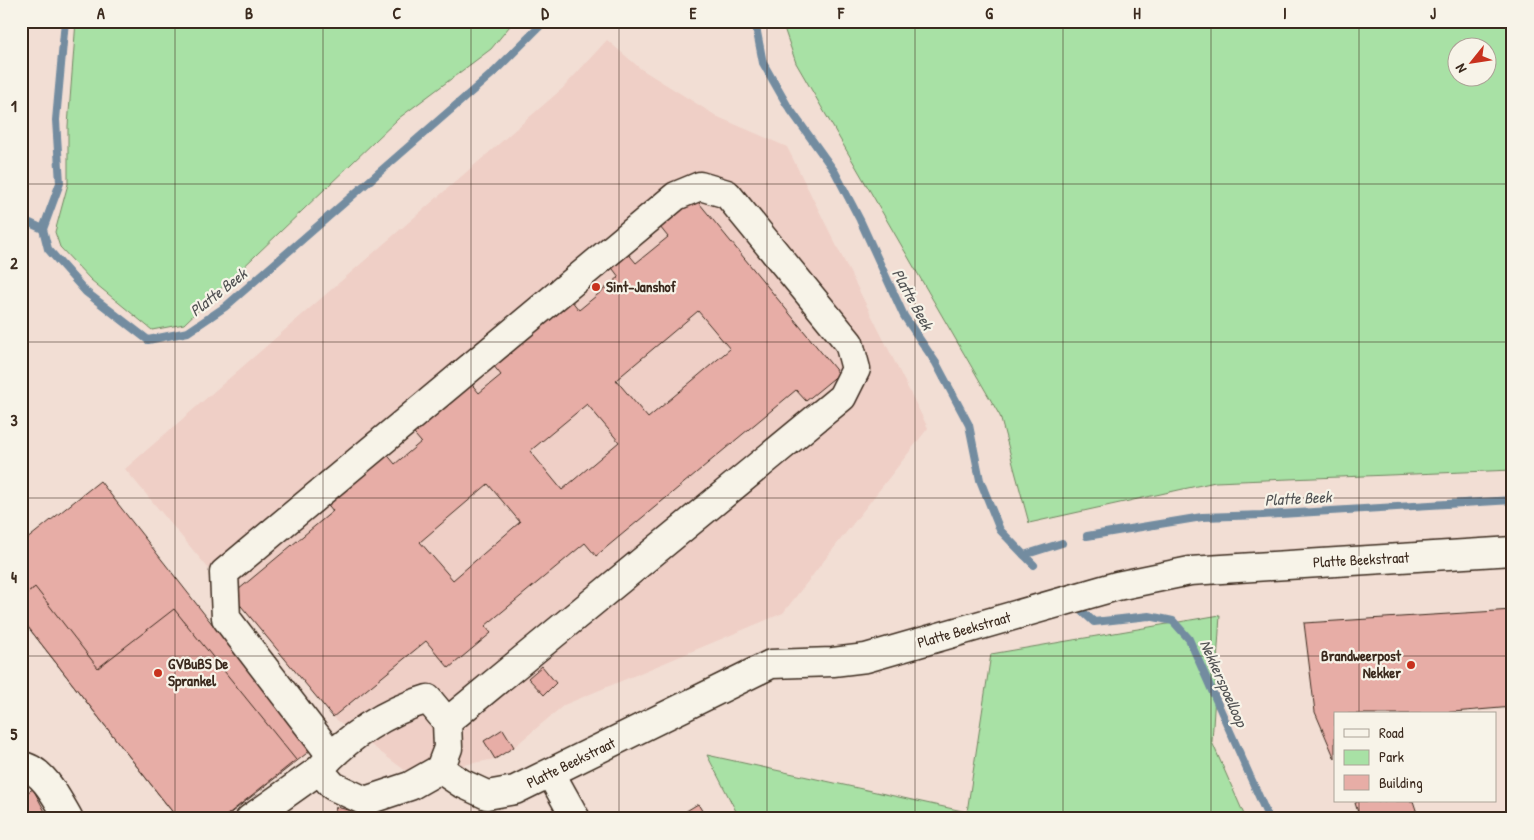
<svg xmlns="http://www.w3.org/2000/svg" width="1534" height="840" viewBox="0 0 1534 840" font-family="'Patrick Hand',sans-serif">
<rect width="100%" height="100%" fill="#f2ded4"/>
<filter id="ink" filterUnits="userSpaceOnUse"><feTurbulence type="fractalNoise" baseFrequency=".02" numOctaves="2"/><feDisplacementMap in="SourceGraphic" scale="10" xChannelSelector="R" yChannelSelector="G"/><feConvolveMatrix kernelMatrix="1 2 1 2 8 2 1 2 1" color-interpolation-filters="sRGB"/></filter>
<g filter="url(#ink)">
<path fill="#efcfc6" d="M607,40L641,69L718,117L787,147L928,428L783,613L564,705L514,747L495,759L463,765L433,791L333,717L125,469L563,88Z"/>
<g fill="#a8e1a5" stroke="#728662" fill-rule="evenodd">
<path d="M76,21H514L491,49L399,118L184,324L152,330L91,280L60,247L55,232L68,184V126Z"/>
<path d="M783,21H1513V470L1215,482L1029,523L1000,416L796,63L783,25ZM1456,48H1486V78H1456Z"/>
<path d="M1220,615L1212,742L1246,819H740L707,755L967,812L991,654Z"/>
</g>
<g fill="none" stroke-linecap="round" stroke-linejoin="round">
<g stroke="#738ca0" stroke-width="8">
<path d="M65,21L56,120L60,183L43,229L48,249L86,292L148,340L188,332L225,307L494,72L545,21"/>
<path d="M757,21L756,27L763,63L787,105L835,172L860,220L904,316L936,363L969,425L980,480L1000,530L1024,555L1062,543"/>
<path d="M21,219L43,229"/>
<path d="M1087,536L1202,517L1263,515L1513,500"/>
<path d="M1024,555L1034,565"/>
<path d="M1083,612L1094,622L1149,616L1173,621L1189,639L1269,819"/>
</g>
</g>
<g fill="#e7ada6" stroke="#3b2a1e" fill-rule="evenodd">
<path d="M695,198L839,374L806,401L796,390L596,556L585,543L485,626L491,633L449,668L426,641L333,717L232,595L333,511L326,502L385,452L395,464L421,442L410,429L469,381L479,393L501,375L493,365L571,300L579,310L619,277L610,265L626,251L636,263L668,237L660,227ZM698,311L730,349L648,418L616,380ZM587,404L619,442L562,490L530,451ZM488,484L520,522L453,580L420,542Z"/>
<path d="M100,481L311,750L223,819H178L21,618V544Z"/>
<path d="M35,587L98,668L174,609L296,760L222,819H178L21,618V599Z"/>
<path d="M1513,610V707L1429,714H1335V759L1315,712L1304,623Z"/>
<path d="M542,666L556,683L544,695L528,678Z"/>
<path d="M503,729L514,747L495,759L484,741Z"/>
<path d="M33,789L49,819H21V796Z"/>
<path d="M1360,801H1413L1419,819H1360L1355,803Z"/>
<path d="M698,804L707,819H673Z"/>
<path d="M336,807L357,812L356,819H333Z"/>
</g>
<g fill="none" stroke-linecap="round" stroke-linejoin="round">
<g stroke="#3b2a1e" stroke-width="31">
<g id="minor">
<path d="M428,699L447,722L448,748L440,769L410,786L365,801L333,786L319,770C346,737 387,711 428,699Z"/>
<path d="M331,755L226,618L224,573L676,196L700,186L727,194L849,343L856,369L842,397L447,722"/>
<path d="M21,766C43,768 59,802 69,819"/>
<path d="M440,769L461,783L487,795L515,790L771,664L833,662L866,658L1117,586L1190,571L1513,551"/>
<path d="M551,774L576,819"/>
<path d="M250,819L319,770"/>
</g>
</g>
<use href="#minor" stroke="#f7f3e8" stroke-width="28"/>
</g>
</g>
<path fill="none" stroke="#3b2a1e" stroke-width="1" stroke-opacity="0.55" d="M175,21V819M323,21V819M471,21V819M619,21V819M767,21V819M915,21V819M1063,21V819M1211,21V819M1359,21V714M21,184H1513M21,342H1513M21,498H1513M21,656H1513M1359,801V819"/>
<g fill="#c8321e" stroke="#f7f3e8" stroke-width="2">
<circle cx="596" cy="287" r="5"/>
<circle cx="1411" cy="665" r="5"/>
<circle cx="158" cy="673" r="5"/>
</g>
<g text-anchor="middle" stroke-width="4.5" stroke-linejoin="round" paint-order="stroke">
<g font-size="15" font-weight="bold" fill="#3b2a1e" stroke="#f7f3e8" text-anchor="start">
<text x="606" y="292">Sint-Janshof</text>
<text x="1401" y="661" text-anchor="end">Brandweerpost<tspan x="1401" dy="17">Nekker</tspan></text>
<text x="168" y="669">GVBuBS De<tspan x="168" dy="17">Sprankel</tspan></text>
</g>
<g font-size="15" fill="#3b2a1e" stroke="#f7f3e8">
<text transform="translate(1361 560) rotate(-3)" y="5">Platte Beekstraat</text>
<text transform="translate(964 630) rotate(-16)" y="5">Platte Beekstraat</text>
<text transform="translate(571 763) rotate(-26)" y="5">Platte Beekstraat</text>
</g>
<g font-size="16" font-style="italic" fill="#525354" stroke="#f7f3e8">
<text transform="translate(218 292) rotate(-38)" y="6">Platte Beek</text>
<text transform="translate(913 299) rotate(61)" y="6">Platte Beek</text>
<text transform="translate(1298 498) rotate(-3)" y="6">Platte Beek</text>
<text transform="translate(1224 683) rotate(66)" y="6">Nekkerspoelloop</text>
</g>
</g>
<rect width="1534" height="840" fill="none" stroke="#f7f3e8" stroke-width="55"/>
<rect x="1334" y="712" width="162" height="90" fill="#f7f3e8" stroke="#aca397"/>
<rect x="1344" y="729" width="25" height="8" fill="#f7f3e8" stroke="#aca397"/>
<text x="1379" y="738" font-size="15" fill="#3b2a1e">Road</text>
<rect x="1344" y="750" width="25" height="15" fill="#a8e1a5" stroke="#aca397"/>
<text x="1379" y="762" font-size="15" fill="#3b2a1e">Park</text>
<rect x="1344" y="775" width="25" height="15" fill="#e7ada6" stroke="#aca397"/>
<text x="1379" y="788" font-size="15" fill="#3b2a1e">Building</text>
<g transform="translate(1472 62) rotate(240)"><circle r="24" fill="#f7f3e8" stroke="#aca397"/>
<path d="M0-4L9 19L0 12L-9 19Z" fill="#c8321e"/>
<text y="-8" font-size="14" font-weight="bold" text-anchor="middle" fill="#3b2a1e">N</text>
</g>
<rect x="28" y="28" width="1478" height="784" fill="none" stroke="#3b2a1e" stroke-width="2"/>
<g font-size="16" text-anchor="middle" font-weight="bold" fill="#3b2a1e">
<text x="101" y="19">A</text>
<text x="249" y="19">B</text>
<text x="397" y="19">C</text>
<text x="545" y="19">D</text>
<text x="693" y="19">E</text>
<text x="841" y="19">F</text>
<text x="989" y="19">G</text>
<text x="1137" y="19">H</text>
<text x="1285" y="19">I</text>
<text x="1433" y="19">J</text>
<text x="14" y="112">1</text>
<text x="14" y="269">2</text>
<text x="14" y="426">3</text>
<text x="14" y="583">4</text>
<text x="14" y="740">5</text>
</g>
</svg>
